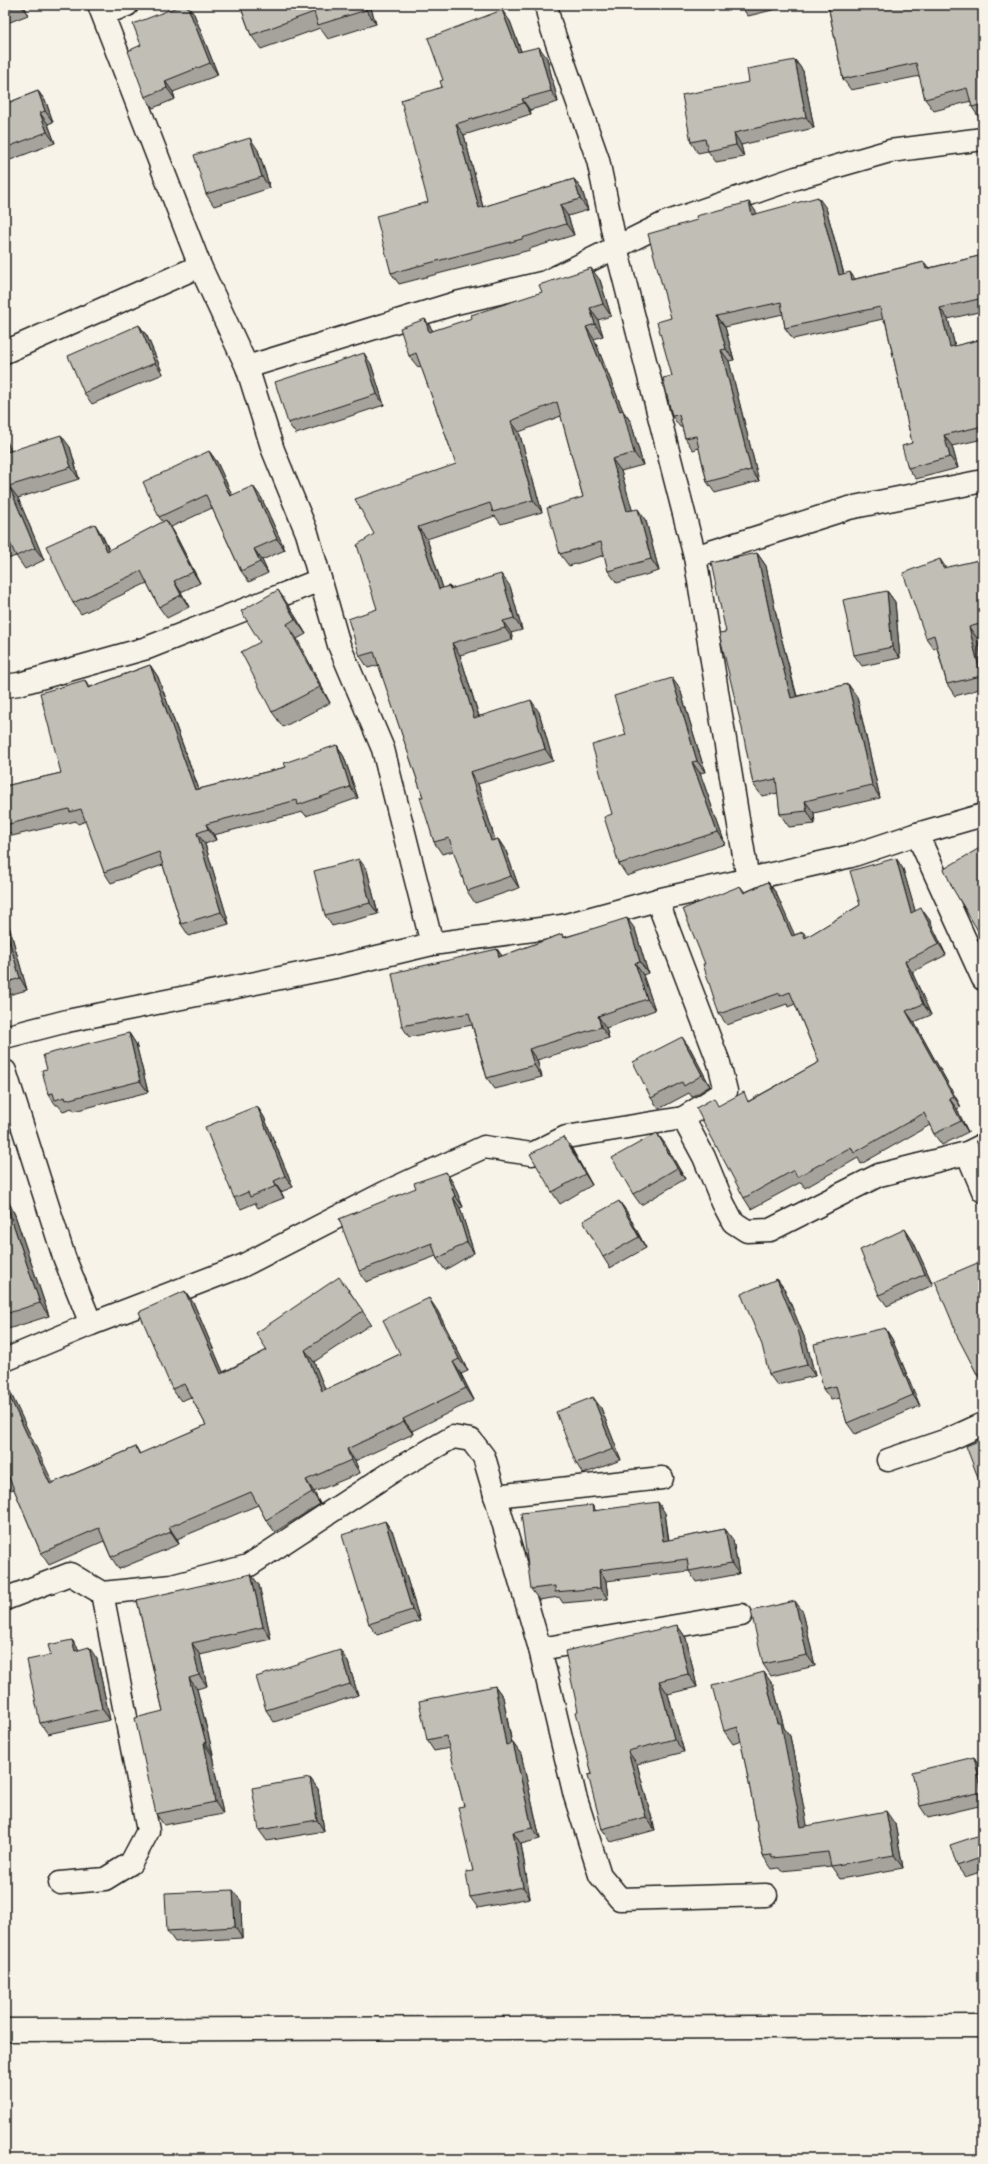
<svg xmlns="http://www.w3.org/2000/svg" width="988" height="2164" viewBox="0 0 988 2164" font-family="'Gochi Hand',sans-serif">
<rect width="100%" height="100%" fill="#f7f3e8"/>
<filter id="ink" filterUnits="userSpaceOnUse"><feTurbulence type="fractalNoise" baseFrequency=".025" numOctaves="2"/><feDisplacementMap in="SourceGraphic" scale="8" xChannelSelector="R" yChannelSelector="G"/><feConvolveMatrix kernelMatrix="1 2 1 2 8 2 1 2 1" color-interpolation-filters="sRGB"/></filter>
<g filter="url(#ink)">
<g fill="none" stroke-linecap="round" stroke-linejoin="round">
<g stroke="#1c1c1c" stroke-width="25">
<g id="minor">
<path d="M99,5L200,266L247,367L273,450L307,533L339,645L383,749L432,944"/>
<path d="M546,5L550,23L598,160L616,247L695,557L748,880"/>
<path d="M103,14L127,5"/>
<path d="M5,352L200,266"/>
<path d="M247,367L456,303L546,282L665,223L796,178L890,151L983,139"/>
<path d="M695,557L849,508L983,481"/>
<path d="M5,686L19,684L147,648L320,580"/>
<path d="M917,834L983,979"/>
<path d="M657,900L719,1063L726,1091L683,1118L704,1157L723,1203L733,1222L747,1231L770,1230L879,1175L967,1153L983,1145"/>
<path d="M5,1037L67,1021L335,967L432,944L562,926L657,900L851,856L917,834L983,815"/>
<path d="M5,1071L64,1257L91,1324"/>
<path d="M967,1153L983,1191"/>
<path d="M5,1360L91,1324L242,1266L386,1192L484,1147L532,1154L566,1137L683,1118"/>
<path d="M888,1460L950,1439L983,1424"/>
<path d="M495,1496L662,1478"/>
<path d="M5,1599L70,1574L102,1593L172,1586L248,1566L390,1473L453,1437L471,1440L484,1457L540,1649L575,1796L600,1875L620,1899L766,1895"/>
<path d="M540,1649L741,1615"/>
<path d="M60,1883L105,1879L131,1863L148,1831L102,1593"/>
</g>
</g>
<g stroke="#1c1c1c" stroke-width="25">
<path id="highway" d="M5,2030L983,2026"/>
</g>
<use href="#minor" stroke="#f7f3e8" stroke-width="22"/>
<use href="#highway" stroke="#f7f3e8" stroke-width="22"/>
</g>
<g fill="#a5a39c" stroke="#1c1c1c">
<path d="M5,5H24L28,15L5,24Z"/>
<path d="M240,5H370L376,24L328,39L320,28L261,49L251,35Z"/>
<path d="M740,5H793L748,16Z"/>
<path d="M828,5H879V8L983,5V118L980,119L972,107L971,101L934,111L925,99L920,76L851,90L843,79Z"/>
<path d="M194,14L218,75L173,92L175,99L153,108L145,97L141,45Z"/>
<path d="M510,21L521,51L547,58L558,102L530,110L531,114L464,135L483,207L574,179L582,190L588,210L568,216L574,235L529,249L530,250L399,284L391,273L428,202L443,80Z"/>
<path d="M795,60L803,71L814,128L741,145L744,157L716,162L708,151L698,153L691,142L749,82Z"/>
<path d="M38,91L46,102L53,122L48,124L55,143L5,162V104Z"/>
<path d="M258,150L270,188L214,206L206,194Z"/>
<path d="M749,202L757,214L826,208L844,274L855,279L924,262L929,268L983,255V311L948,319L955,346L983,339V439L952,446L958,468L916,479L908,468L912,443L886,324L883,319L793,339L785,328L783,314L725,327L734,360L729,361L759,481L715,493L707,482L699,448L693,450L685,438L682,427H680L672,416L671,318L697,220Z"/>
<path d="M600,280L611,316L598,320L603,336L594,339L623,411L631,422L643,465L621,471L632,510L646,521L659,571L617,583L608,571L605,555L569,566L560,554L583,497L561,416L519,432L542,512L501,524L495,516L427,539L443,588L449,586L451,588L510,586L522,630L511,633L513,640L460,655L479,716L539,712L553,761L478,784L495,840L498,839L506,851L519,888L475,903L467,891L454,851L442,854L434,842L423,797L379,665L368,668L360,656L377,609L374,534L456,464L421,366L418,367L409,356L425,319L433,331Z"/>
<path d="M139,325L147,336L163,374L92,404L84,393Z"/>
<path d="M371,364L384,405L296,434L288,423Z"/>
<path d="M5,436L10,451L70,447L79,479L18,498L44,560L25,569L16,556L5,560Z"/>
<path d="M209,451L217,462L232,495L261,497L285,550L262,560L268,573L249,582L241,571L212,508L171,527L174,532L200,583L181,592L189,607L167,618L159,607L147,583L81,614L73,603L102,535L109,550L163,522L159,517Z"/>
<path d="M757,553L766,566L780,633L797,696L848,684L857,697L880,798L814,813L815,824L789,827L780,814L778,793L762,796L753,784L726,632Z"/>
<path d="M983,559V637L977,638L983,663V688L955,696L947,684L937,648L934,649L926,638L946,568Z"/>
<path d="M887,591L895,602L900,658L862,666L854,655Z"/>
<path d="M289,606L306,634L297,639L330,703L283,727L272,712L260,642Z"/>
<path d="M150,665L158,677L199,789L286,767L337,745L344,757L358,798L306,816L303,812L214,835L216,840L205,844L229,924L189,936L181,924L163,865L111,883L104,872L86,821L78,824L76,821L12,836L5,827V786L61,773L90,687Z"/>
<path d="M680,689L705,772L700,773L725,844L627,876L619,864L612,814L626,735Z"/>
<path d="M983,846V938L977,929Z"/>
<path d="M896,858L903,869L915,911L929,919L946,955L912,972L931,1015L914,1022L961,1107L957,1109L968,1132L942,1145L934,1134L930,1125L861,1164L858,1158L805,1188L801,1182L751,1209L744,1198L719,1106L749,1101L819,1062L795,1004L788,1007L787,1004L727,1025L719,1014L740,886L745,892L768,882L776,893L794,935L803,932L807,937L860,905Z"/>
<path d="M367,870L378,914L332,926L325,915Z"/>
<path d="M5,916L7,919L27,990L5,996Z"/>
<path d="M635,929L648,973L643,975L655,1010L606,1028L609,1038L537,1060L542,1077L495,1089L487,1078L472,1025L409,1037L402,1026L497,949L502,956L562,934L565,938Z"/>
<path d="M129,1033L136,1044L148,1092L74,1111L72,1108L63,1111L58,1105H56L48,1094L47,1069Z"/>
<path d="M690,1048L710,1086L692,1097L689,1093L659,1109L651,1098Z"/>
<path d="M257,1106L264,1117L293,1187L281,1192L284,1198L258,1208L255,1203L241,1209L234,1198Z"/>
<path d="M657,1133L665,1144L685,1179L641,1205L633,1194Z"/>
<path d="M564,1137L572,1149L592,1185L560,1204L552,1192Z"/>
<path d="M446,1172L453,1183L463,1207L460,1208L474,1253L445,1270L437,1259L436,1256L366,1282L359,1271L416,1188Z"/>
<path d="M5,1194L15,1215L49,1316L5,1330Z"/>
<path d="M619,1201L627,1212L646,1248L610,1268L603,1257Z"/>
<path d="M913,1241L933,1285L887,1306L879,1295Z"/>
<path d="M982,1261L983,1263V1383L977,1374L956,1331Z"/>
<path d="M777,1279L785,1290L807,1344L815,1376L777,1385L769,1374Z"/>
<path d="M348,1289L371,1324L314,1362L325,1390L400,1354L437,1310L468,1371L461,1374L474,1400L412,1431L413,1434L355,1461L360,1473L314,1492L320,1504L275,1532L266,1520L258,1505L177,1539L179,1544L119,1569L111,1557L104,1541L49,1565L41,1553L14,1489L10,1490L5,1483V1381L52,1483L136,1447L140,1454L206,1425L191,1397L181,1401L172,1389L185,1291L194,1304L223,1372L267,1350Z"/>
<path d="M885,1328L892,1339L920,1406L855,1434L847,1423L840,1398L831,1400L823,1389Z"/>
<path d="M601,1408L621,1460L583,1474L576,1463Z"/>
<path d="M983,1439V1486L979,1480Z"/>
<path d="M596,1511L665,1513L669,1540L725,1529L733,1540L739,1574L696,1582L689,1571L606,1581L608,1599L563,1603L559,1597L539,1600L531,1589Z"/>
<path d="M385,1521L393,1533L420,1621L377,1635L369,1624Z"/>
<path d="M259,1585L271,1639L200,1655L207,1686L197,1689L213,1754L212,1755L223,1814L164,1825L156,1814L163,1711L137,1600Z"/>
<path d="M803,1612L815,1666L771,1676L763,1664Z"/>
<path d="M677,1625L686,1638L697,1687L668,1694L684,1752L637,1764L655,1830L611,1842L602,1829L592,1774L578,1711Z"/>
<path d="M72,1640L79,1650L97,1659L110,1720L48,1734L40,1723L51,1655Z"/>
<path d="M348,1662L358,1695L274,1722L266,1710Z"/>
<path d="M773,1685L784,1728L790,1736L807,1826L895,1824L903,1868L840,1879L831,1866L781,1871L779,1868L772,1869L763,1856L741,1741L733,1744L724,1731Z"/>
<path d="M495,1686L503,1697L512,1743L521,1754L540,1839L521,1844L530,1898L478,1908L470,1897L473,1871L464,1806L450,1748L434,1751L427,1740Z"/>
<path d="M974,1757L981,1768L983,1775V1805L928,1818L920,1806Z"/>
<path d="M310,1778L318,1789L324,1831L267,1841L259,1830Z"/>
<path d="M983,1834V1871L965,1877L957,1866Z"/>
<path d="M241,1901L242,1938L175,1942L167,1931Z"/>
</g>
<g fill="#86857f" stroke="#1c1c1c">
<path d="M21,5H24L28,15Z"/>
<path d="M187,5L194,14L218,75L210,63Z"/>
<path d="M365,5H370L376,24L366,10Z"/>
<path d="M873,5H879L882,21L874,10Z"/>
<path d="M502,10L510,21L525,63L518,52Z"/>
<path d="M539,47L547,58L558,102L551,91Z"/>
<path d="M795,60L803,71L814,128L806,117Z"/>
<path d="M165,81L173,92L175,99L167,88Z"/>
<path d="M38,91L46,102L53,122L45,111Z"/>
<path d="M522,99L530,110L531,114L524,103Z"/>
<path d="M40,113L48,124L55,143L47,132Z"/>
<path d="M456,124L464,135L486,219L479,208Z"/>
<path d="M734,133L741,145L744,157L736,145Z"/>
<path d="M250,138L258,150L270,188L262,177Z"/>
<path d="M574,179L582,190L588,210L580,199Z"/>
<path d="M818,197L826,208L847,286L839,275Z"/>
<path d="M749,202L757,213L760,226L752,215Z"/>
<path d="M560,205L568,216L574,235L566,224Z"/>
<path d="M924,262L932,273L926,269Z"/>
<path d="M591,268L600,280L611,316L603,304Z"/>
<path d="M850,272L858,283L852,280Z"/>
<path d="M590,308L598,320L603,336L595,324Z"/>
<path d="M940,308L948,319L958,358L950,347Z"/>
<path d="M717,316L725,327L734,360L726,349Z"/>
<path d="M425,319L433,331L429,332Z"/>
<path d="M139,325L147,336L163,374L155,363Z"/>
<path d="M586,327L594,339L623,411L631,422L643,465L634,453L620,411Z"/>
<path d="M721,350L729,361L759,481L751,470Z"/>
<path d="M364,353L371,364L384,405L377,394Z"/>
<path d="M511,421L519,432L542,512L533,500Z"/>
<path d="M61,435L70,447L79,479L71,467Z"/>
<path d="M944,435L952,446L958,468L950,457Z"/>
<path d="M5,436L16,464L7,452L5,446Z"/>
<path d="M209,451L217,462L238,508L230,496Z"/>
<path d="M612,459L621,471L636,523L627,511Z"/>
<path d="M9,486L18,498L44,560L35,548Z"/>
<path d="M253,486L261,497L285,550L277,539Z"/>
<path d="M638,509L646,521L659,571L651,559Z"/>
<path d="M166,520L174,532L200,583L193,572Z"/>
<path d="M95,524L102,535L115,562L107,551Z"/>
<path d="M418,527L427,539L447,601L439,589Z"/>
<path d="M254,549L262,560L268,573L260,562Z"/>
<path d="M757,553L766,566L780,633L800,710L791,698L771,620Z"/>
<path d="M940,559L948,571L943,568Z"/>
<path d="M501,574L510,586L522,630L514,618Z"/>
<path d="M174,581L181,592L189,607L181,595Z"/>
<path d="M278,590L289,606L306,634L295,619Z"/>
<path d="M887,591L895,602L900,658L892,647Z"/>
<path d="M503,621L511,633L513,640L505,628Z"/>
<path d="M287,624L297,639L330,703L320,687Z"/>
<path d="M969,627L977,638L983,663V678L981,676Z"/>
<path d="M452,643L460,655L483,730L474,718Z"/>
<path d="M150,665L158,677L203,801L195,790Z"/>
<path d="M672,678L680,689L705,772L697,761Z"/>
<path d="M85,680L93,691L88,688Z"/>
<path d="M848,684L857,697L880,798L872,785Z"/>
<path d="M531,700L539,712L553,761L545,749Z"/>
<path d="M337,745L344,757L358,798L350,787Z"/>
<path d="M692,762L700,773L725,844L717,832Z"/>
<path d="M470,772L478,784L499,853L491,841Z"/>
<path d="M805,801L814,813L815,824L807,811Z"/>
<path d="M206,824L214,835L216,840L208,829Z"/>
<path d="M197,833L205,844L229,924L221,912Z"/>
<path d="M498,839L506,851L519,888L511,876Z"/>
<path d="M896,858L903,869L919,924L911,913Z"/>
<path d="M359,859L367,870L378,914L370,903Z"/>
<path d="M768,882L776,893L800,947L792,936Z"/>
<path d="M921,908L929,919L946,955L939,944Z"/>
<path d="M5,916L7,919L27,990L20,978L5,927Z"/>
<path d="M627,918L635,929L648,973L640,962Z"/>
<path d="M497,949L505,960L499,957Z"/>
<path d="M905,961L912,972L931,1015L923,1004Z"/>
<path d="M635,963L643,975L655,1010L647,999Z"/>
<path d="M906,1011L914,1022L961,1107L953,1096Z"/>
<path d="M598,1016L606,1028L609,1038L601,1027Z"/>
<path d="M129,1033L136,1044L148,1092L140,1081Z"/>
<path d="M682,1037L690,1048L710,1086L702,1075Z"/>
<path d="M529,1049L537,1060L542,1077L534,1065Z"/>
<path d="M949,1098L957,1109L968,1132L961,1121Z"/>
<path d="M257,1106L264,1117L293,1187L285,1176Z"/>
<path d="M657,1133L665,1144L685,1179L677,1168Z"/>
<path d="M564,1137L572,1149L592,1185L585,1174Z"/>
<path d="M446,1172L453,1183L463,1207L455,1196Z"/>
<path d="M274,1181L281,1192L284,1198L276,1186Z"/>
<path d="M5,1194L15,1215L49,1316L40,1303L5,1200Z"/>
<path d="M453,1197L460,1208L474,1253L467,1242Z"/>
<path d="M619,1201L627,1212L646,1248L639,1237Z"/>
<path d="M905,1229L913,1241L933,1285L925,1274Z"/>
<path d="M777,1279L785,1290L807,1344L815,1376L807,1365Z"/>
<path d="M185,1291L194,1304L229,1386L221,1374Z"/>
<path d="M429,1298L437,1310L468,1371L459,1359Z"/>
<path d="M885,1328L892,1339L920,1406L913,1395Z"/>
<path d="M305,1350L314,1362L331,1403L322,1391Z"/>
<path d="M453,1362L461,1374L474,1400L466,1388Z"/>
<path d="M5,1381L59,1496L50,1484L5,1387Z"/>
<path d="M593,1397L601,1408L621,1460L613,1449Z"/>
<path d="M403,1419L412,1431L413,1434L404,1422Z"/>
<path d="M347,1449L355,1461L360,1473L351,1460Z"/>
<path d="M306,1480L314,1492L320,1504L312,1492Z"/>
<path d="M658,1502L665,1513L670,1552L663,1541Z"/>
<path d="M592,1505L600,1516L593,1511Z"/>
<path d="M385,1521L393,1533L420,1621L412,1610Z"/>
<path d="M169,1527L177,1539L179,1544L171,1532Z"/>
<path d="M725,1529L733,1540L739,1574L731,1563Z"/>
<path d="M599,1570L606,1581L608,1599L600,1588Z"/>
<path d="M251,1574L259,1585L271,1639L263,1627Z"/>
<path d="M795,1601L803,1612L815,1666L807,1655Z"/>
<path d="M677,1625L686,1638L697,1687L688,1674Z"/>
<path d="M72,1640L80,1651H75Z"/>
<path d="M192,1643L200,1655L207,1686L199,1675Z"/>
<path d="M89,1647L97,1659L110,1720L102,1709Z"/>
<path d="M340,1650L348,1662L358,1695L350,1684Z"/>
<path d="M764,1672L773,1685L784,1728L790,1736L810,1840L801,1827L777,1723Z"/>
<path d="M189,1678L197,1689L213,1754L206,1743Z"/>
<path d="M659,1681L668,1694L684,1752L674,1739Z"/>
<path d="M495,1686L503,1697L514,1756L506,1745Z"/>
<path d="M204,1743L212,1755L223,1814L215,1802Z"/>
<path d="M513,1743L521,1754L540,1839L532,1828Z"/>
<path d="M628,1751L637,1764L655,1830L646,1817Z"/>
<path d="M974,1757L981,1768L983,1775V1794L982,1792Z"/>
<path d="M310,1778L318,1789L324,1831L317,1820Z"/>
<path d="M886,1811L895,1824L903,1868L894,1855Z"/>
<path d="M513,1832L521,1844L530,1898L523,1887Z"/>
<path d="M233,1890L241,1901L242,1938L235,1927Z"/>
</g>
<g fill="#c0beb5" stroke="#1c1c1c">
<path d="M5,5H18L5,10Z"/>
<path d="M182,5H187L210,63L165,81L167,88L145,97L128,51L141,45L133,24Z"/>
<path d="M240,5H365L366,10L318,25L314,12L251,35Z"/>
<path d="M828,5H873L874,10L892,5H983V104L972,107L967,88L925,99L916,63L843,79Z"/>
<path d="M502,10L518,52L539,47L551,91L522,99L524,103L456,124L479,208L574,179L580,199L560,205L566,224L522,238V239L391,273L376,216L428,202L401,100L442,87L440,81L443,80L428,38Z"/>
<path d="M795,60L806,117L734,133L736,145L708,151L705,139L691,142L682,95L749,82L747,69Z"/>
<path d="M38,91L45,111L40,113L47,132L5,148V104Z"/>
<path d="M250,138L262,177L206,194L194,155Z"/>
<path d="M818,197L839,275L850,272L852,280L924,262L926,269L983,255V298L940,308L950,347L983,339V426L944,435L950,457L908,468L902,446L912,443L885,319L883,320L880,307L785,328L781,302L717,316L726,349L721,350L751,470L707,482L696,436L685,438L679,415L672,416L663,378L672,376L657,322L671,318L648,234L697,220L696,216L749,202L752,215Z"/>
<path d="M591,268L603,304L590,308L595,324L586,327L620,411L623,410L634,453L612,459L627,511L638,509L651,559L608,571L601,542L560,554L547,508L583,497L557,402L511,421L533,500L493,512L490,503L418,527L439,589L449,586L450,589L501,574L514,618L503,621L505,628L452,643L474,718L531,700L545,749L470,772L491,841L498,839L511,876L467,891L449,838L434,842L420,797H423L374,652L360,656L348,619L377,609L357,545L374,534L355,499L456,464L416,353L409,356L400,328L425,319L429,332L472,318L471,315L542,292L539,285Z"/>
<path d="M139,325L155,363L84,393L68,356Z"/>
<path d="M364,353L377,394L288,423L275,382Z"/>
<path d="M61,435L71,467L9,486L35,548L16,556L10,543L5,545V446L7,452Z"/>
<path d="M209,451L230,496L253,486L277,539L254,549L260,562L241,571L206,495L159,517L143,482Z"/>
<path d="M166,520L193,572L174,581L181,595L159,607L141,571L73,603L46,546L95,524L107,551Z"/>
<path d="M757,553L771,620L791,698L848,684L872,785L805,801L807,811L780,814L776,779L753,784L742,728L719,633L726,632L711,563Z"/>
<path d="M940,559L943,568L983,559V623L969,627L981,676L947,684L934,635L926,638L903,573Z"/>
<path d="M278,590L295,619L287,624L320,687L272,712L241,652L260,642L241,611Z"/>
<path d="M887,591L892,647L854,655L843,600Z"/>
<path d="M150,665L195,790L286,767L284,763L337,745L350,787L298,805L297,800L206,824L208,829L197,833L221,912L181,924L159,852L104,872L81,809L70,812L69,809L5,825V786L61,773L40,693L85,680L88,688Z"/>
<path d="M672,678L697,761L692,762L717,832L619,864L604,817L612,814L592,745L626,735L614,696Z"/>
<path d="M983,846V925L977,929L953,889L944,869Z"/>
<path d="M896,858L911,913L921,908L939,944L905,961L923,1004L906,1011L953,1096L949,1098L961,1121L934,1134L924,1113L854,1153L851,1147L797,1177L794,1170L744,1198L696,1108L714,1098L718,1106L744,1092L748,1102L819,1062L790,992L780,996V993L719,1014L703,964H705L683,909L740,886L744,893L768,882L792,936L803,932L805,938L860,905L850,871Z"/>
<path d="M359,859L370,903L325,915L314,871Z"/>
<path d="M627,918L640,962L635,963L647,999L598,1016L601,1027L529,1049L534,1065L487,1078L469,1013L402,1026L392,973L497,949L499,957L562,934L563,938Z"/>
<path d="M5,927L20,978L5,983Z"/>
<path d="M129,1033L140,1081L66,1100L65,1097L55,1100L53,1093L48,1094L42,1070L47,1069L43,1055Z"/>
<path d="M682,1037L702,1075L684,1086L682,1082L651,1098L633,1062Z"/>
<path d="M257,1106L285,1176L274,1181L276,1186L250,1197L248,1192L234,1198L205,1127Z"/>
<path d="M657,1133L677,1168L633,1194L612,1158Z"/>
<path d="M983,1133V1158L976,1140Z"/>
<path d="M564,1137L585,1174L552,1192L530,1154Z"/>
<path d="M446,1172L455,1196L453,1197L467,1242L437,1259L432,1243L359,1271L339,1219L416,1188L414,1183Z"/>
<path d="M5,1200L40,1303L5,1314Z"/>
<path d="M619,1201L639,1237L603,1257L583,1221Z"/>
<path d="M905,1229L925,1274L879,1295L860,1250Z"/>
<path d="M982,1261L983,1264V1371L977,1374L955,1332L956,1331L935,1281Z"/>
<path d="M339,1277L363,1311L305,1350L322,1391L400,1354L383,1320L429,1298L459,1359L453,1362L466,1388L403,1419L404,1422L347,1449L351,1460L306,1480L312,1492L266,1520L251,1492L169,1527L171,1532L111,1557L99,1528L41,1553L8,1475L5,1477V1387L50,1484L136,1447L139,1454L206,1425L184,1384L172,1389L139,1312L185,1291L221,1374L267,1350L256,1333Z"/>
<path d="M777,1279L799,1333L807,1365L769,1374L762,1345L741,1294Z"/>
<path d="M885,1328L913,1395L847,1423L836,1386L823,1389L814,1344Z"/>
<path d="M593,1397L613,1449L576,1463L556,1412Z"/>
<path d="M983,1439V1478L979,1480L966,1446Z"/>
<path d="M658,1502L663,1541L725,1529L731,1563L689,1571L687,1559L599,1570L600,1588L555,1592V1586L531,1589L521,1513L592,1505L593,1511Z"/>
<path d="M385,1521L412,1610L369,1624L342,1535Z"/>
<path d="M251,1574L263,1627L192,1643L199,1675L189,1678L206,1743H204L215,1802L156,1814L135,1718L163,1711L137,1600Z"/>
<path d="M795,1601L807,1655L763,1664L751,1611Z"/>
<path d="M677,1625L688,1674L659,1681L674,1739L628,1751L646,1817L602,1829L588,1775L592,1774L576,1712L578,1711L565,1651Z"/>
<path d="M983,1628V1642L978,1629Z"/>
<path d="M72,1640L75,1651L89,1647L102,1709L40,1723L27,1660L51,1655L48,1645Z"/>
<path d="M340,1650L350,1684L266,1710L256,1677Z"/>
<path d="M764,1672L777,1723H781L801,1827L886,1811L894,1855L831,1866L828,1852L772,1858L771,1855L763,1856L738,1727L724,1731L712,1686Z"/>
<path d="M495,1686L506,1745L513,1743L532,1828L513,1832L523,1887L470,1897L466,1872L473,1871L458,1807L464,1806L446,1736L427,1740L419,1701Z"/>
<path d="M974,1757L982,1792L920,1806L912,1772Z"/>
<path d="M310,1778L317,1820L259,1830L252,1788Z"/>
<path d="M983,1834V1857L957,1866L950,1845Z"/>
<path d="M233,1890L235,1927L167,1931L165,1893Z"/>
</g>
</g>
<rect width="988" height="2164" fill="none" stroke="#f7f3e8" stroke-width="20"/>
<rect x="10" y="10" width="968" height="2144" fill="none" stroke="#1c1c1c" stroke-width="1.5" filter="url(#ink)"/>
</svg>
